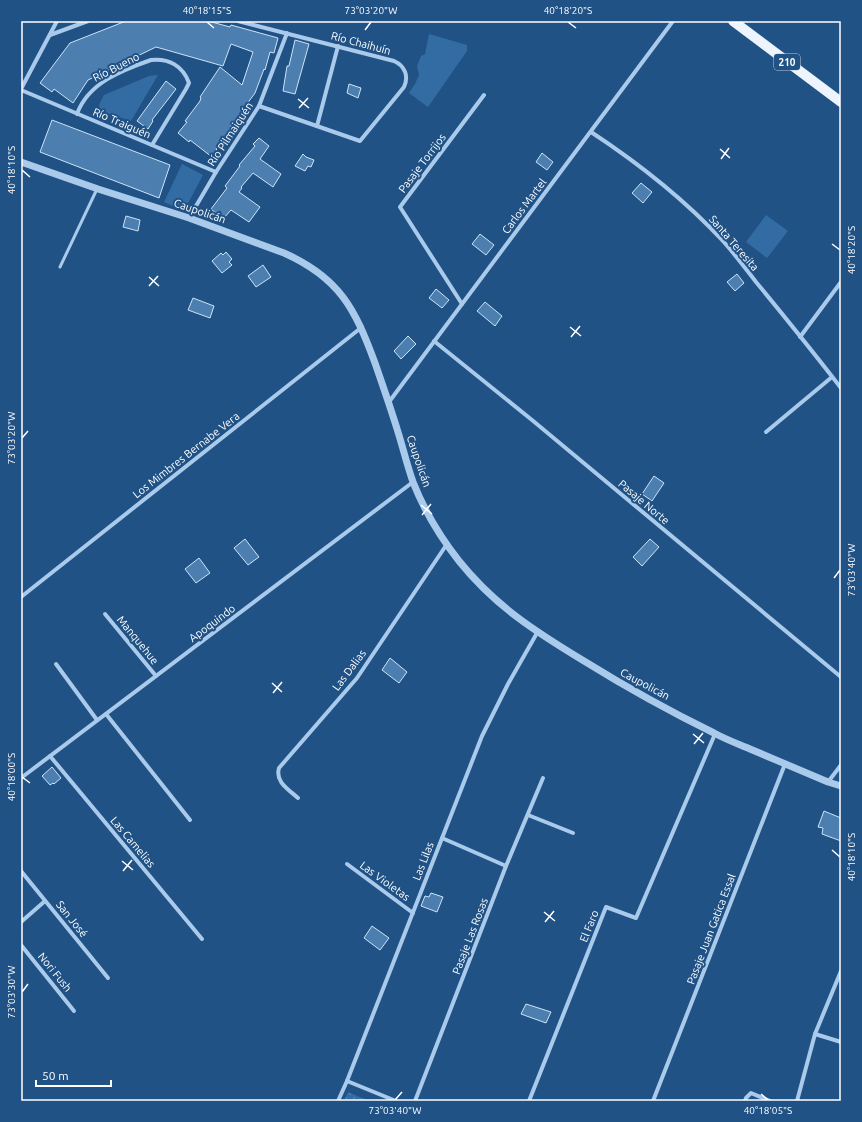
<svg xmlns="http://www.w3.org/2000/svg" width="862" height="1122" viewBox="0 0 862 1122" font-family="Ubuntu,sans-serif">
<defs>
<pattern id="park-dots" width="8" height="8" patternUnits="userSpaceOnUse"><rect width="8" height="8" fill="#336ca3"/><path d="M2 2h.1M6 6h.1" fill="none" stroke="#5282b1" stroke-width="1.8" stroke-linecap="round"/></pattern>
</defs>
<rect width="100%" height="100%" fill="#205286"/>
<g fill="#336ca3">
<path d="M429,34L467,45V51L428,107L409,93L415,84L419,75L417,66L421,56L425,54Z"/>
<path d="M158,75L131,121L101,111L99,105L104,95L149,76Z"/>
<path d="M182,164L203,175L184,211L164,202Z"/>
<path d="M766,215L788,231L767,258L746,242Z"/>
</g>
<path fill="url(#park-dots)" d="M348,1092L369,1101H344Z"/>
<g fill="#4c7eb0" stroke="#cde3f7">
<path d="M126,21H208L230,27L231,25L278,38L274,53L270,52L265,70L264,69L255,93L238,116L239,117L230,127L231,128L216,149L217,150L212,157L190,140L189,142L178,133L187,122L185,121L200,101L201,98L200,97L220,67L242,85L253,52L231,44L223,66L156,47L88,80L73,103L54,89L52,92L40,83L70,43Z"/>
<path d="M295,40L309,44L295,94L283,91L287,66H289Z"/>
<path d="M166,81L176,89L152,120L153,121L148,129L137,121Z"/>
<path d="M349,84L361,88L358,98L347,93Z"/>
<path d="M52,120L170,165L159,198L40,152Z"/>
<path d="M259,138L269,146L260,159L281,174L273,187L253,173L241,187L242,188L239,192L260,207L249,222L231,210L223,219L211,209L227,188L225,186L240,166L239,165L255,146L253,144Z"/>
<path d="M542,153L553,162L547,170L536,162Z"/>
<path d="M303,154L306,157L314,160L311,167L308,166L305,171L295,166Z"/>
<path d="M641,183L652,192L643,203L632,193Z"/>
<path d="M126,216L140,220L138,231L123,227Z"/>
<path d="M480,234L494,245L486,255L472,244Z"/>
<path d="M226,252L232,259L229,262L232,265L222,273L212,261L221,253L223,255Z"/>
<path d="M263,265L271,277L256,287L248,276Z"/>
<path d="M737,274L744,283L735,291L727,282Z"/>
<path d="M436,289L449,300L442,308L429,298Z"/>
<path d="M193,298L214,306L210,318L188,310Z"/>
<path d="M485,302L502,316L495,326L477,311Z"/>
<path d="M408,336L416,344L401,359L394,351Z"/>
<path d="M654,476L664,483L652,501L642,494Z"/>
<path d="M245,539L259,557L248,565L234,548Z"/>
<path d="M650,539L659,547L642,566L633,557Z"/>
<path d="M199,558L210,573L196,583L185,569Z"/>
<path d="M390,658L407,672L399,683L382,670Z"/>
<path d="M52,767L61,778L54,784L53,783L50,785L42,776Z"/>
<path d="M824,811L841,818V841L822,834L823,828L818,827Z"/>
<path d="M431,893L443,897L437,912L421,906L425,896L429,897Z"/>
<path d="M372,926L389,938L380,950L364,938Z"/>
<path d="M526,1004L551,1012L546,1023L521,1014Z"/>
</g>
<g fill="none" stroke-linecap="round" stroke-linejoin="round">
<path stroke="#a9caea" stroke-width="3" d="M60,267L97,189"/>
<g stroke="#a9caea" stroke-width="4">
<path d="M238,21L394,61C405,66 409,76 404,87L360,141L259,106"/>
<path d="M50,35L88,21"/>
<path d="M21,89L57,21"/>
<path d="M21,90L216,172"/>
<path d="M77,114C88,83 122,70 151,60C169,58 183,66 189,83L186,89L152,145"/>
<path d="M317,126L338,46"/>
<path d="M591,132C638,163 683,198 722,240C734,253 745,268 756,282C785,317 813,352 841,388"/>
<path d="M189,218L216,172L259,106L287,33"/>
<path d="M462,304L400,207L484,95"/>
<path d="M800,337L841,282"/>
<path d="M434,341L532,420L841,677"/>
<path d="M389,402L673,21"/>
<path d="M766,432L832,377"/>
<path d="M21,597L362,327"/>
<path d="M105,614L156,676"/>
<path d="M56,664L97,720"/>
<path d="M106,714L190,820"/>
<path d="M50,756L202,939"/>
<path d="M21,778L413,482"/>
<path d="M828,782L841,765"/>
<path d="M298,798C288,789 275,782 279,768L357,678L447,544"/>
<path d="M528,815L573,833"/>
<path d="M442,838L506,866"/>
<path d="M347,864L413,913"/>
<path d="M21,871L108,978"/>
<path d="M21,922L45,901"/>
<path d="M21,945L74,1011"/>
<path d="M815,1034L841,1042"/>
<path d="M347,1081L396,1101"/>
<path d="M338,1101L347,1081L482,736L508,684L537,633"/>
<path d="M415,1101L506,866L543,778"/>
<path d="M529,1101L606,907L636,918L715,734"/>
<path d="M653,1101L785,764"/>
<path d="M745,1101L746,1098L751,1093L770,1101"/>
<path d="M797,1101L815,1034L841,971"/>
</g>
<path stroke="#a9caea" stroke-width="7" d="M21,162L98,189L189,218L284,253C340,278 355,309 375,363C383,386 391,409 398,432C403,448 407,465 413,482C424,510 441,538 459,561C495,606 536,632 584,661C626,687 669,711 714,733C725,739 738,744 750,749C776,760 802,771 828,782L841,786"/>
<path stroke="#edf4fe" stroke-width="10" d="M733,21L841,102"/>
</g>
<path fill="none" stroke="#fff" stroke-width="1.5" d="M207,22L214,28M568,22L576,28M365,30L371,22M298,99L309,108M299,108L308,98M720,149L730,158M721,159L729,148M22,170L30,177M832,244L840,250M149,277L159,286M149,286L158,276M570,327L581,336M571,337L580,326M22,438L28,431M421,505L432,514M422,515L431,504M834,578L840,570M272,683L282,692M273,693L282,682M693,734L704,743M694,744L703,733M22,777L30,783M832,850L840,857M122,861L133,870M123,871L132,860M544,912L555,921M545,922L554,911M22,992L28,984M761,1094L768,1100M395,1100L402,1092"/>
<g text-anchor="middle" stroke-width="4" stroke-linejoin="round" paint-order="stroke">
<rect fill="#205286" stroke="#bccbdb" stroke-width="1" x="774" y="54" width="26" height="16" rx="3"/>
<g font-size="10" font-weight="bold" fill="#fff">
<text x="787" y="66">210</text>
</g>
<g font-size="11" fill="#fff" stroke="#205286">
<text transform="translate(361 43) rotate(15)" y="4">Río Chaihuín</text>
<text transform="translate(116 67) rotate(-27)" y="4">Río Bueno</text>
<text transform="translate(122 123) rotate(23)" y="4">Río Traiguén</text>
<text transform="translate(230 134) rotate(-57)" y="4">Río Pilmaiquén</text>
<text transform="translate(422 163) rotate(-53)" y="4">Pasaje Torrijos</text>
<text transform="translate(524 206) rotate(-53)" y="4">Carlos Martel</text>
<text transform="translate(200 211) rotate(19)" y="4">Caupolicán</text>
<text transform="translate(734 243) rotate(49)" y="4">Santa Teresita</text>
<text transform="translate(186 455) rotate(-38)" y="4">Los Mimbres Bernabe Vera</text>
<text transform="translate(419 461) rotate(71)" y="4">Caupolicán</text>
<text transform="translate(644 502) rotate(40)" y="4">Pasaje Norte</text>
<text transform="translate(212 623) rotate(-37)" y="4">Apoquindo</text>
<text transform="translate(138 640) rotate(51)" y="4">Manquehue</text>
<text transform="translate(349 670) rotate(-53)" y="4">Las Dalias</text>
<text transform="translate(645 684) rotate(28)" y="4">Caupolicán</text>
<text transform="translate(133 842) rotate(50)" y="4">Las Camelias</text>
<text transform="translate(423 861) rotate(-69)" y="4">Las Lilas</text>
<text transform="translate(385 881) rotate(36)" y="4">Las Violetas</text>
<text transform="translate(72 919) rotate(51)" y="4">San José</text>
<text transform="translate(589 926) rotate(-68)" y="4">El Faro</text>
<text transform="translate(711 929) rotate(-69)" y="4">Pasaje Juan Gatica Essal</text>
<text transform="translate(470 936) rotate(-69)" y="4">Pasaje Las Rosas</text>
<text transform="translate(55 972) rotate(51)" y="4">Nori Fush</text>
</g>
</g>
<rect width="862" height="1122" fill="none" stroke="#205286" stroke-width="44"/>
<path d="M36 1080v6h75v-6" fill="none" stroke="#ffffff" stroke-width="2"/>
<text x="42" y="1080" font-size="12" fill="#ffffff" stroke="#205286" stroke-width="3" paint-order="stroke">50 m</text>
<rect x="22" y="22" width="818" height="1078" fill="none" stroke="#fff" stroke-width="1.5"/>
<g font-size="10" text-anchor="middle" fill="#fff">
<text x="207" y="14">40°18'15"S</text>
<text x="371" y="14">73°03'20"W</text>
<text x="568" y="14">40°18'20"S</text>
<text transform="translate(11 170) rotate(-90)" y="4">40°18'10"S</text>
<text transform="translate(851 250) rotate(-90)" y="4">40°18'20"S</text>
<text transform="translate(11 438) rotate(-90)" y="4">73°03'20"W</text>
<text transform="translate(851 570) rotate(-90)" y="4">73°03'40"W</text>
<text transform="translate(11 777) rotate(-90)" y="4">40°18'00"S</text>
<text transform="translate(851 857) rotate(-90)" y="4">40°18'10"S</text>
<text transform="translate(11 992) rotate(-90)" y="4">73°03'30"W</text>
<text x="395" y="1114">73°03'40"W</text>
<text x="768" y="1114">40°18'05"S</text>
</g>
</svg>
